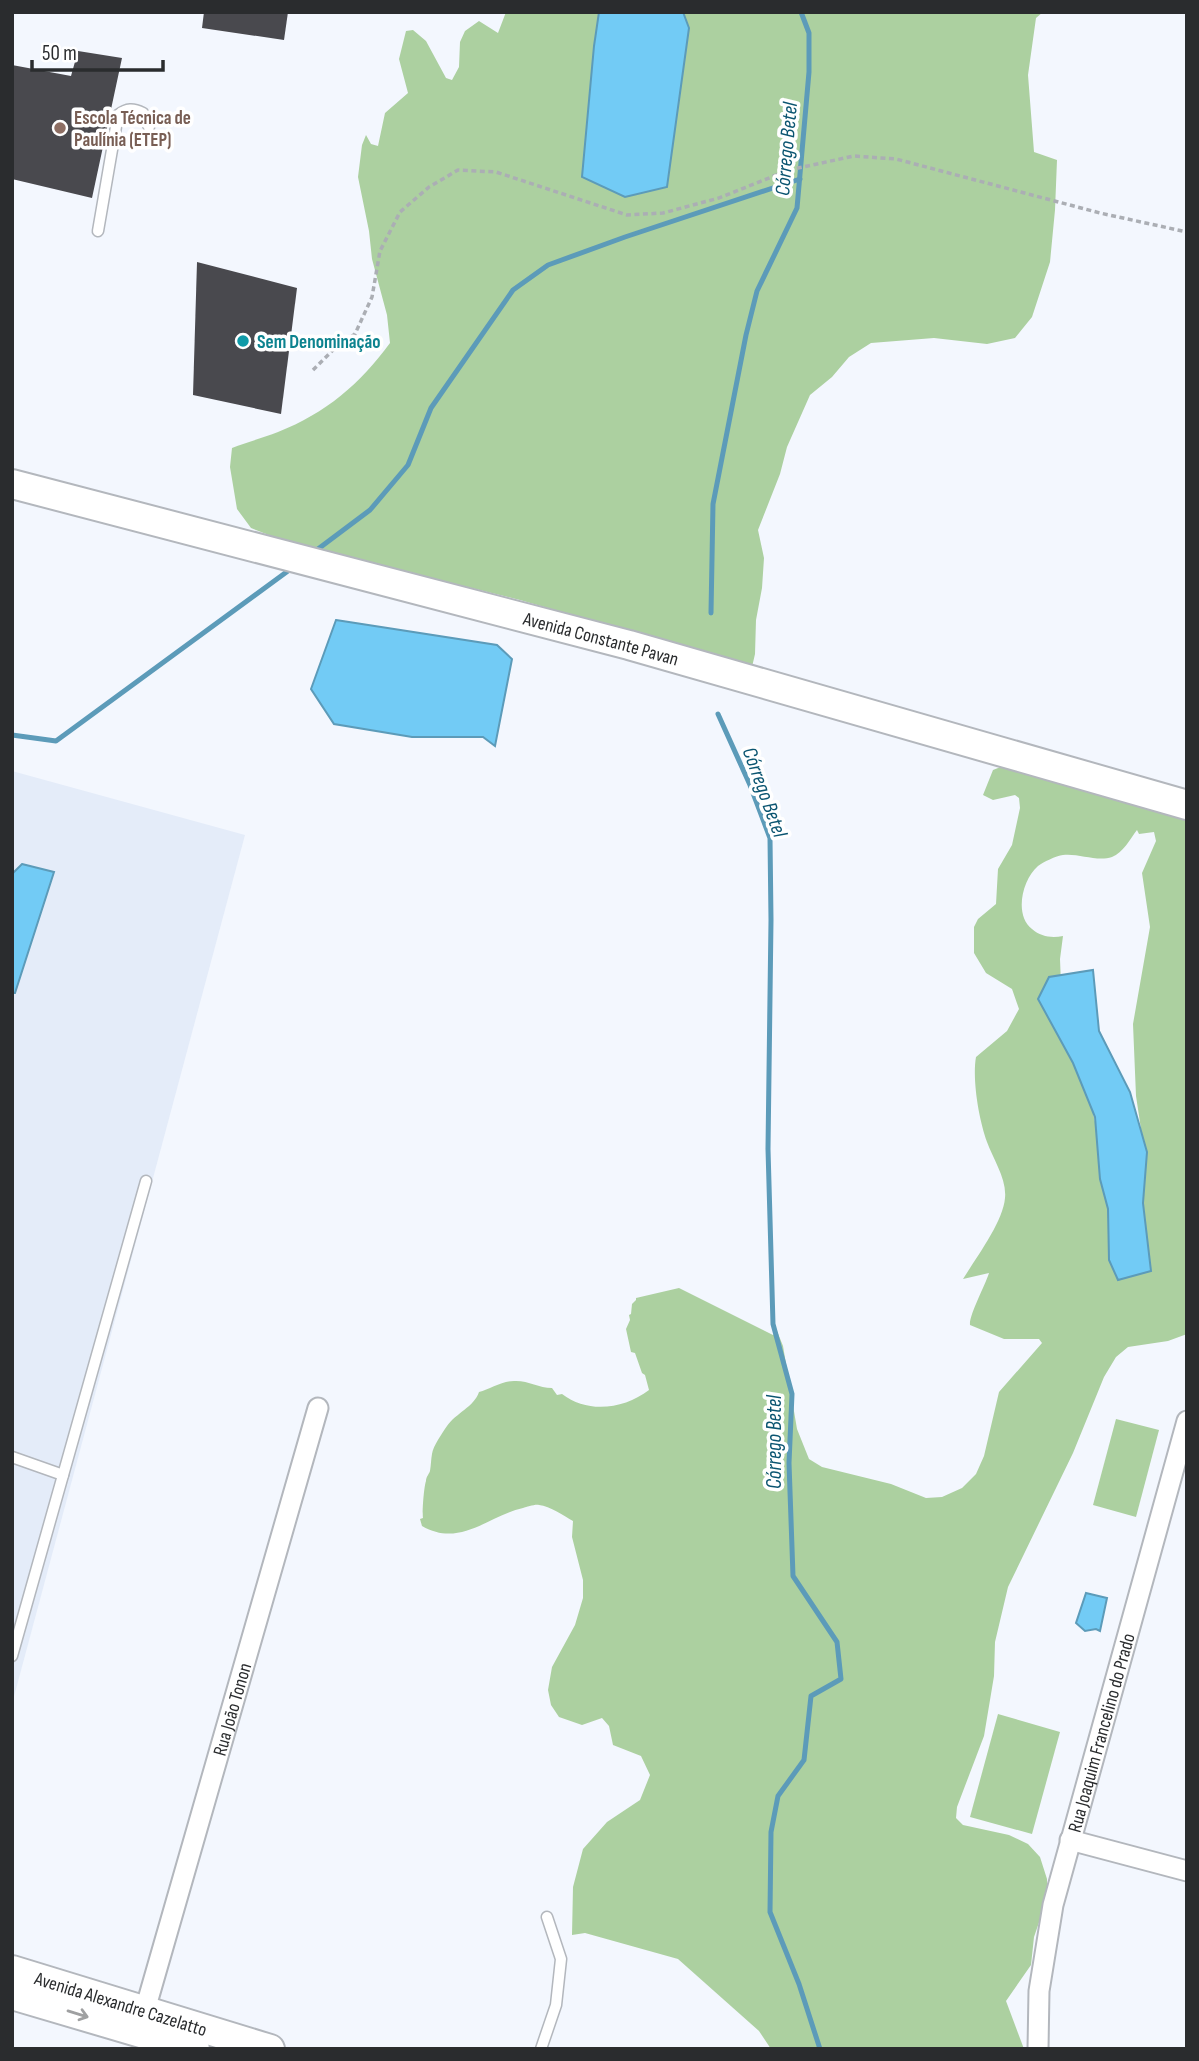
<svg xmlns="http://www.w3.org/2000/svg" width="1199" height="2061" viewBox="0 0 1199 2061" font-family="'Sofia Sans Condensed',sans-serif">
<rect width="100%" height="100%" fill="#f3f7fe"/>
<path fill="#e4ecf9" d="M12,771L245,835L12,1704Z"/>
<g fill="#acd0a0" fill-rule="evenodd">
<path d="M506,12H1043L1036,18L1028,75L1034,152L1057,160L1055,210L1050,262L1032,317L1015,338L987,344L934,338L871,343L849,357L832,377L810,395L787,447L780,474L758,530L764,558L762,588L756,620L755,654L752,667L520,600L289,543L251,528L237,509L230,467L232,448C247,442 263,438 278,432C326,413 360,384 390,343L387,315L372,259L369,231L358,177L362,145L366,135L371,144L378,146L385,113L408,93L399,59L406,31L413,30L426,41L446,78L452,80L459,67L460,42L465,31L479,21L498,33Z"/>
<path d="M1008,764L1187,813V1334L1168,1341L1128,1347L1116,1357L1104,1377L1073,1453L1008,1587L995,1642L994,1676L984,1736L957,1807L956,1818L963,1825L1009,1835L1028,1844L1040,1857L1047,1879V1899L1034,1937L1031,1965L1006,2001L1024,2049H771L759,2031L678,1959L585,1933L572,1935L573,1887L583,1849L607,1822L640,1800L650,1775L641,1756L613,1745L609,1726L602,1718L582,1725L559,1717L551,1705L548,1690L552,1667L575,1625L583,1598V1580L572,1537L573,1521C564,1516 550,1506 539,1505C535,1504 527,1507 523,1508C488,1516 460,1548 422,1526L420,1519L423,1518C422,1513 424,1486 426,1481C426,1477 429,1474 430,1471C431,1465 431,1459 432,1454C433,1446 443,1432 447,1426C456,1413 474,1407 479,1392C490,1389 503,1380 516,1381C529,1381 539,1388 552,1388L557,1395L562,1394C588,1414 624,1409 649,1390L645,1375L642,1373L635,1353L631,1352L626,1329L630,1320L629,1315L631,1314L632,1304L636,1300V1298L679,1288L773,1335L777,1331L783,1346L797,1429L809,1459L822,1467L891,1484L926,1498L942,1497L962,1488L976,1474L984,1456L999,1392L1042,1343L1039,1339H1004L970,1325C969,1315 985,1286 989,1273L963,1279C976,1258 1003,1222 1005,1198C1007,1179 993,1159 987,1142C979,1120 972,1080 976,1057L1007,1031L1019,1009L1012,989L986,973L974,953V927L978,919L996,904L998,869L1012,845L1020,808L1019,798L1015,795L993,800L983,795L993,770ZM1137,830L1139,834L1154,832L1156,841L1142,873L1150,927L1133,1024L1136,1096L1146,1162L1120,1233L1084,1073L1063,1035L1060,959L1063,936C1052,938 1041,937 1032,929C1014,915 1022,880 1038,866C1043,862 1056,856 1063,855C1078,853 1097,862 1112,857C1123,853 1130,839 1137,830Z"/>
<path d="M1116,1419L1159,1430L1136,1517L1093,1505Z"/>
<path d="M998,1714L1060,1732L1032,1834L970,1817Z"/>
</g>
<g fill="#72cbf5" stroke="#5c9bb9" stroke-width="2">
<path d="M599,12H683L689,28L667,187L625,197L582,177L594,46Z"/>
<path d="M336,620L497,645L512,659L495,746L483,737H412L334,724L311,689Z"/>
<path d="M22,864L54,872L15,993H12V874Z"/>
<path d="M1093,970L1099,1031L1130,1092L1147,1152L1143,1203L1151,1271L1118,1280L1109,1260L1108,1209L1100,1179L1095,1117L1073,1063L1038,999L1049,977Z"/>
<path d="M1086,1593L1107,1598L1100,1631L1096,1629L1085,1631L1076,1623Z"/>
</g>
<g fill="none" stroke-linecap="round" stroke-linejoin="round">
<g stroke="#5c9bb9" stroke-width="5">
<path d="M314,552L370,510L408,465L431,408L513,290L548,265L625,237L800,179"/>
<path d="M711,613L713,504L746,335L757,291L797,208L809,72V33L801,12"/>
<path d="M718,714L750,785L770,838L771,920L768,1149L773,1324L792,1394L789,1463L793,1576L837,1642L841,1679L811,1696L804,1760L778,1796L771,1832L770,1912L799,1984L820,2049"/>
<path d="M12,735L56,741L292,568"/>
</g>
</g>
<g fill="#49494e">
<path d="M204,12H288L284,40L202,28Z"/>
<path d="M78,51L122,58L92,198L12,179V65L71,76Z"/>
<path d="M197,262L297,288L281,414L193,395Z"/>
</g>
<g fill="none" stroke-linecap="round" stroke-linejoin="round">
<g stroke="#b3b7bd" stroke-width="13">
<g id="lane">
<path d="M98,231L118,115C127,108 133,108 143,113L149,127"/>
<path d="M12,1457L63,1475"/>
<path d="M12,1656L146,1181"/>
<path d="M541,2049L556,2005L561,1959L547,1917"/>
</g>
</g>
<g stroke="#b3b7bd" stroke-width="23">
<g id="street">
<path d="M1070,1840L1187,1871"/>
<path id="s1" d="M145,2010L318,1408"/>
<path id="s2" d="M1038,2049L1039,1991L1053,1905L1187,1421"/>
</g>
</g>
<g stroke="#b3b7bd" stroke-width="32">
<g id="secondary">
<path id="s3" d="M12,484L629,645L1187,805"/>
<path id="s4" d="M12,1970L270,2049"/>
<path d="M12,1995L195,2049"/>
</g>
</g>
<path stroke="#abaeb4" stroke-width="3.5" stroke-dasharray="5 3.5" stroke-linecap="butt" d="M313,370L334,349L355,334L372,297L380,251L400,212L429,187L458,170L496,172L627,215L663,213L719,198L789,170L854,156L896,159L1100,213L1187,232"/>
<use href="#lane" stroke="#fff" stroke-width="10"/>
<use href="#street" stroke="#fff" stroke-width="19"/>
<use href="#secondary" stroke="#fff" stroke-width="28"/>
</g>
<defs><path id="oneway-shaft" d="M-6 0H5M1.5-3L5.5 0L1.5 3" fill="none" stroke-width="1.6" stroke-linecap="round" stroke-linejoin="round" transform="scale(1.75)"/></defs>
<use stroke="#9fa0a1" href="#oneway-shaft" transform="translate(78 2014) rotate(17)"/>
<circle fill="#8d6e63" stroke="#fff" stroke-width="2.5" cx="60" cy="128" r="7"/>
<circle fill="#0f9aa8" stroke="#fff" stroke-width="2.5" cx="243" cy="341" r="7"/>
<g text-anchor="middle" stroke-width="7" stroke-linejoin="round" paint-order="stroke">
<g font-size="19" font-weight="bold" fill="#785e54" stroke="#fff" text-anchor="start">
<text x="74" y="124">Escola Técnica de<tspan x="74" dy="22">Paulínia (ETEP)</tspan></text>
</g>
<g font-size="19" font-weight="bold" fill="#0d838f" stroke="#fff" text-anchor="start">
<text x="257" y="348">Sem Denominação</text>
</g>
<g font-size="19" fill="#2a2c2e" stroke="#fff">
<text dy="7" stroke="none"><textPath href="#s3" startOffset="609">Avenida Constante Pavan</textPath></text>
<text dy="7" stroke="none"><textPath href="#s1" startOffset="313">Rua João Tonon</textPath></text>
<text dy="7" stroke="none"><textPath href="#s2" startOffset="324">Rua Joaquim Francelino do Prado</textPath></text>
<text dy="7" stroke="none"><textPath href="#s4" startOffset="114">Avenida Alexandre Cazelatto</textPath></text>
</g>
<g font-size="21" font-style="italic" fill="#0b5571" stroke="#fff">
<text transform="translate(786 149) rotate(-85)" y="7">Córrego Betel</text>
<text transform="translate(765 792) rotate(70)" y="7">Córrego Betel</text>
<text transform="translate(774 1442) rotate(-90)" y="7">Córrego Betel</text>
</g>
</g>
<rect width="1199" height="2061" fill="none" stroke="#2a2c2e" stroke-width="28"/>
<path d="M32 60v10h131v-10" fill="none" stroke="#2a2c2e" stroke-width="3.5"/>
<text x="42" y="60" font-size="21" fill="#2a2c2e" stroke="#ffffff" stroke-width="5" paint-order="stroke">50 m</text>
</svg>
